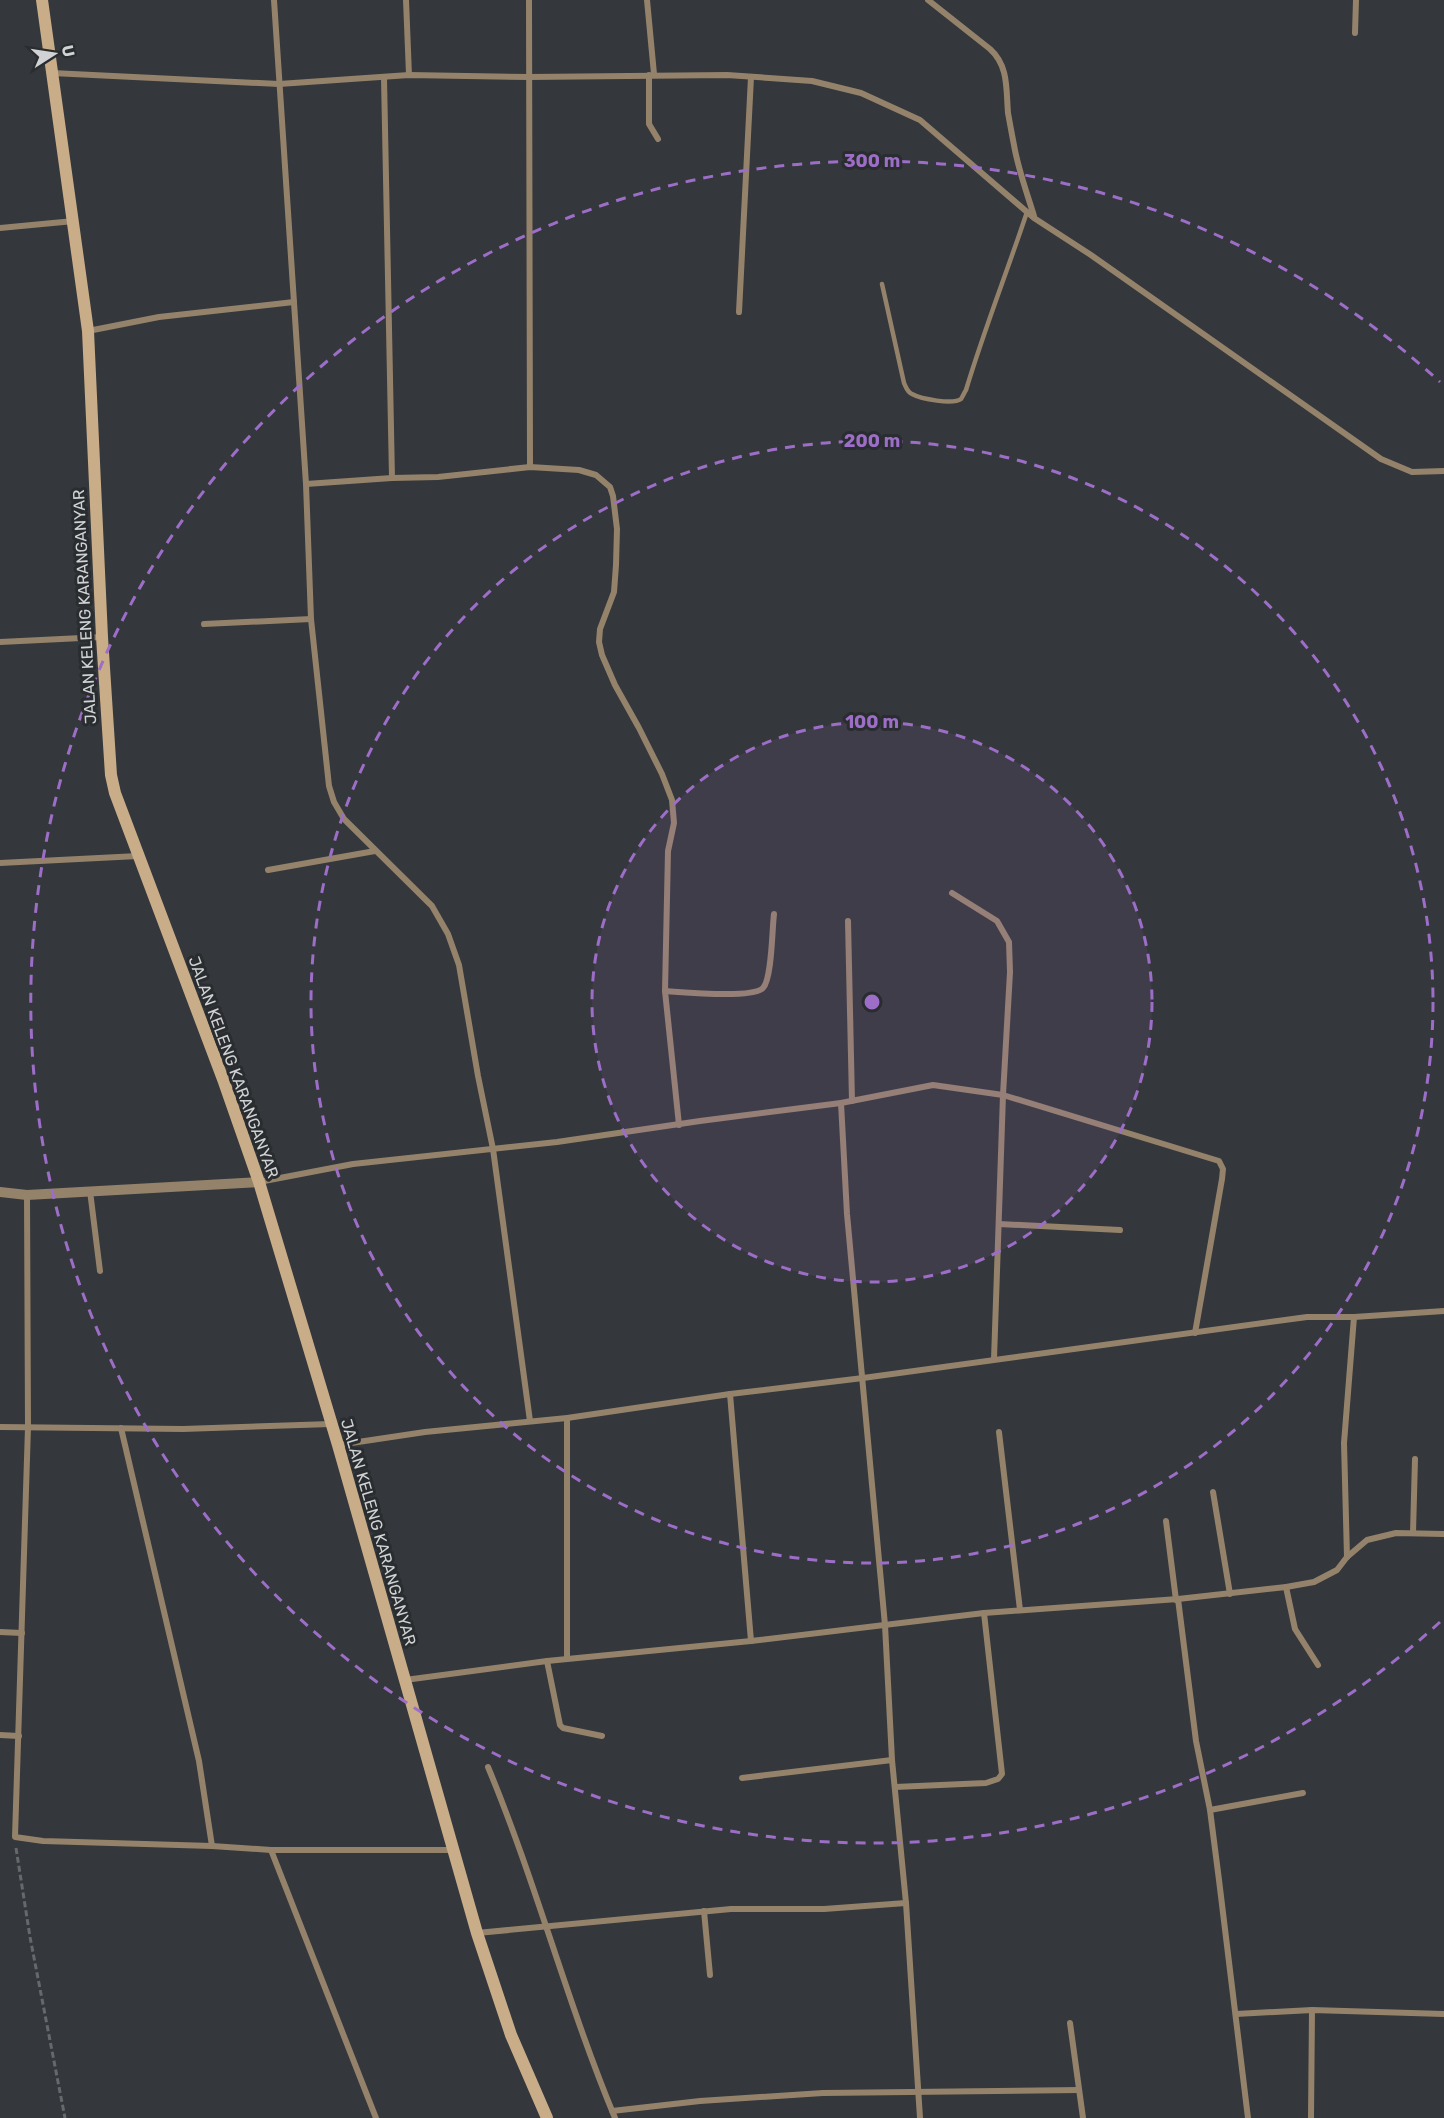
<svg xmlns="http://www.w3.org/2000/svg" width="1444" height="2118" viewBox="0 0 1444 2118" font-family="Rubik,sans-serif">
<rect width="100%" height="100%" fill="#34373b"/>
<g fill="none" stroke-linecap="round" stroke-linejoin="round">
<path stroke="#66696c" stroke-width="3" stroke-dasharray="6 3" stroke-linecap="butt" d="M16,1848L30,1937L65,2118"/>
<path stroke="#94826b" stroke-width="4.5" d="M882,284L904,383C906,387 907,392 912,394C921,399 953,405 961,399C963,396 964,393 966,390C984,330 1007,272 1027,212"/>
<g stroke="#94826b" stroke-width="6">
<path d="M274,0L306,484L311,619L329,786L334,802L344,819L432,906L448,934L459,965L478,1076L493,1149L530,1421"/>
<path d="M406,0L409,75"/>
<path d="M529,0L530,467"/>
<path d="M647,0L654,74"/>
<path d="M928,0L990,49C1009,66 1006,90 1008,113C1010,124 1012,135 1014,145C1018,169 1027,193 1034,216"/>
<path d="M1355,33L1356,0"/>
<path d="M52,73L279,84L409,75L529,77L727,75L812,81L861,93L920,120L1034,218L1091,255L1381,459L1412,472L1444,471"/>
<path d="M649,75V124L658,139"/>
<path d="M384,78L392,478"/>
<path d="M0,228L74,221"/>
<path d="M739,312L751,77"/>
<path d="M88,331L159,317L294,302"/>
<path d="M306,484L392,478L438,477L530,467L579,470L596,475L610,487L613,496L617,529L616,565L614,592L600,629L599,642L602,655L615,685L639,728L662,774L672,800L674,823L668,851L665,991L679,1125"/>
<path d="M204,624L311,619"/>
<path d="M0,642L102,637"/>
<path d="M0,863L138,856"/>
<path d="M268,870L375,851"/>
<path d="M952,893L997,921L1009,942L1010,972L1003,1095L994,1359"/>
<path d="M848,921L852,1101"/>
<path d="M665,991C682,992 752,999 763,988C772,979 772,929 774,914"/>
<path d="M841,1103L847,1214L885,1625L892,1760L906,1903L920,2118"/>
<path d="M259,1182L353,1164L557,1142L700,1121L841,1103L933,1085L1003,1095L1219,1161L1223,1169L1222,1179L1195,1333"/>
<path d="M90,1191L100,1271"/>
<path d="M27,1195L28,1427L15,1837L43,1841L212,1846L271,1850H452"/>
<path d="M999,1224L1120,1230"/>
<path d="M730,1394L751,1641"/>
<path d="M567,1418V1659"/>
<path d="M0,1427L183,1429L331,1424"/>
<path d="M121,1428L199,1761L212,1846"/>
<path d="M999,1432L1020,1610"/>
<path d="M338,1445L425,1432L567,1418L730,1394L863,1378L1307,1317H1354L1444,1311"/>
<path d="M1213,1492L1230,1594"/>
<path d="M1166,1521L1176,1600"/>
<path d="M1413,1533L1415,1459"/>
<path d="M1347,1557L1344,1443L1354,1317"/>
<path d="M1286,1587L1295,1629L1318,1665"/>
<path d="M1178,1599L1196,1741L1210,1810L1219,1880L1248,2118"/>
<path d="M0,1632L22,1633"/>
<path d="M547,1661L560,1725L563,1728L602,1736"/>
<path d="M405,1680L547,1661L751,1641L984,1613L1178,1599L1286,1587L1314,1582L1337,1570L1347,1557L1367,1540L1396,1533L1444,1534"/>
<path d="M0,1735L19,1736"/>
<path d="M488,1767C536,1882 567,2003 615,2118"/>
<path d="M742,1778L892,1760"/>
<path d="M895,1787L986,1783L998,1779L1002,1774L984,1613"/>
<path d="M1210,1810L1303,1793"/>
<path d="M271,1850L376,2118"/>
<path d="M704,1911L710,1975"/>
<path d="M477,1933L731,1909H824L906,1903"/>
<path d="M1236,2014L1312,2010L1444,2014"/>
<path d="M1070,2023L1083,2118"/>
<path d="M612,2111L700,2101L823,2093L1079,2090"/>
<path d="M1311,2118L1312,2010"/>
</g>
<path stroke="#94826b" stroke-width="10" d="M0,1192L27,1195L259,1182"/>
<path stroke="#c9ac88" stroke-width="12" d="M42,0L88,331L102,637L111,775L115,793L224,1082L259,1182L338,1445L477,1933L511,2035L547,2118"/>
</g>
<circle cx="872" cy="1002" r="280" fill="#9d6ec7" fill-opacity=".12"/>
<g fill="none" stroke="#9d6ec7" stroke-width="3" stroke-dasharray="10 8">
<circle cx="872" cy="1002" r="280"/>
<circle cx="872" cy="1002" r="561"/>
<path d="M1440 1622A841 841 0 1 1 1440 382"/>
</g>
<g text-anchor="middle" stroke-width="6" stroke-linejoin="round" paint-order="stroke">
<g font-size="16" fill="#d0d2d4" stroke="#2a2d30">
<text transform="translate(84 607) rotate(-93)" y="6">JALAN KELENG KARANGANYAR</text>
<text transform="translate(234 1067) rotate(70)" y="6">JALAN KELENG KARANGANYAR</text>
<text transform="translate(379 1532) rotate(74)" y="6">JALAN KELENG KARANGANYAR</text>
</g>
</g>
<circle cx="872" cy="1002" r="9" fill="#9d6ec7" stroke="#2a2d30" stroke-width="3"/>
<g font-size="18" text-anchor="middle" font-weight="bold" fill="#9d6ec7" stroke="#2a2d30" stroke-width="6" stroke-linejoin="round" paint-order="stroke">
<text x="872" y="167">300 m</text>
<text x="872" y="447">200 m</text>
<text x="872" y="728">100 m</text>
</g>
<g transform="translate(54 54) rotate(78)" stroke="#2a2d30" stroke-width="4.5" paint-order="stroke">
<path d="M0-4.5L10 22L0 15L-10 22Z" fill="#d0d2d4"/>
<text y="-9" font-size="16" font-weight="bold" text-anchor="middle" fill="#d0d2d4">U</text>
</g>
</svg>
